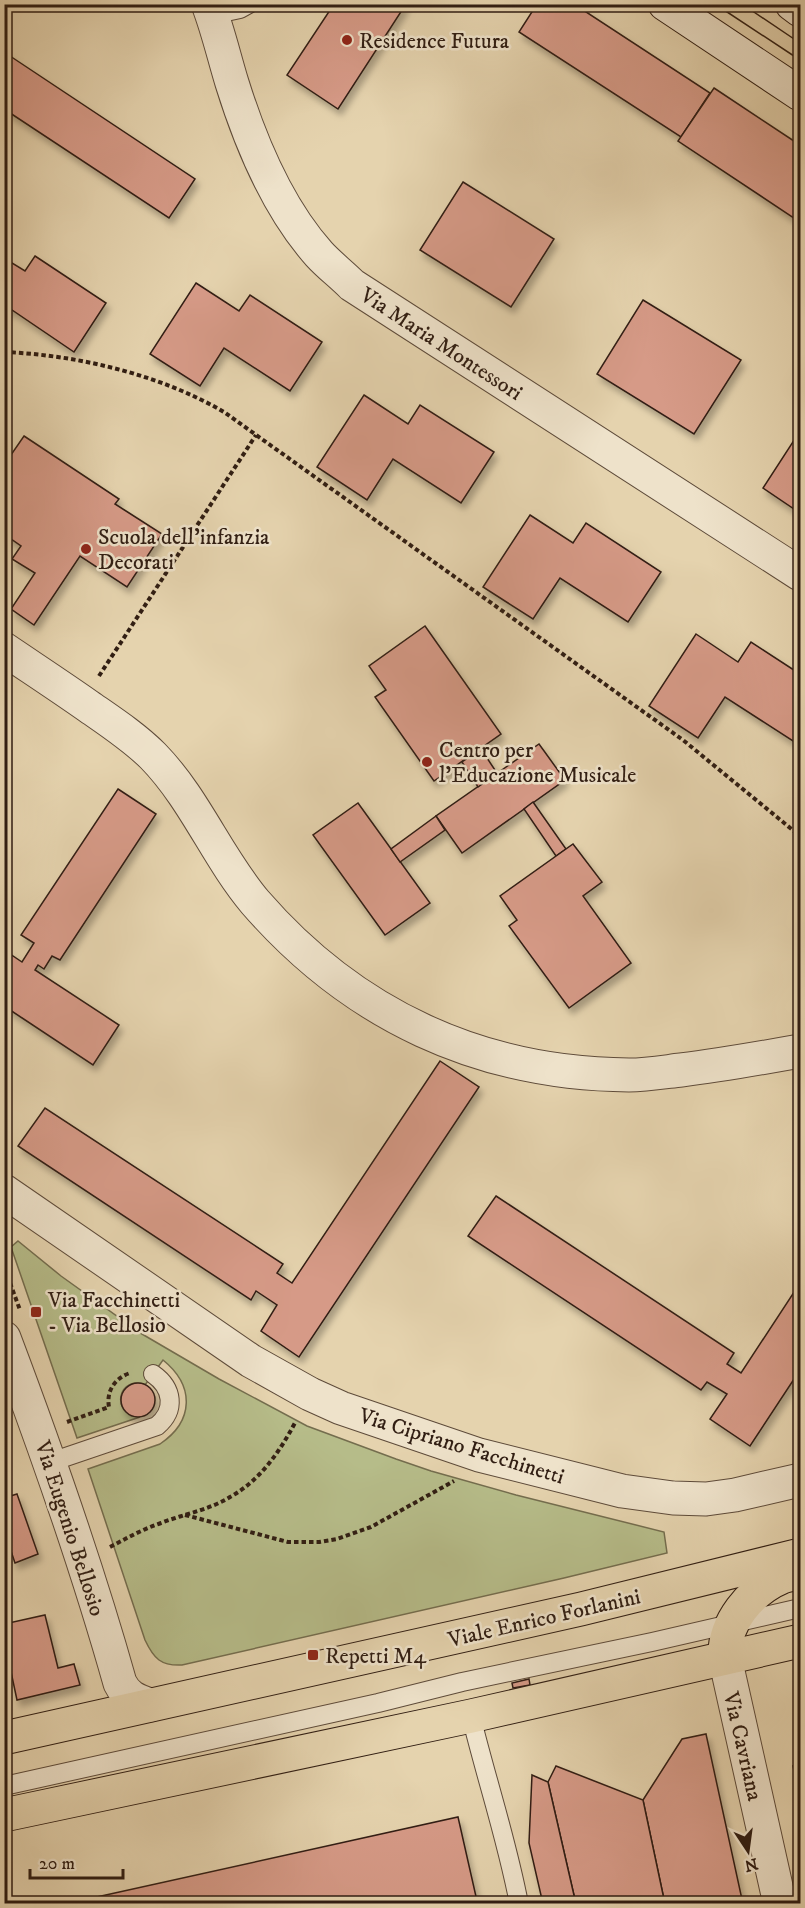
<svg xmlns="http://www.w3.org/2000/svg" width="805" height="1908" viewBox="0 0 805 1908" font-family="'IM FELL DW Pica',serif">
<defs>
<filter id="shadow"><feDropShadow dx="3.5" dy="6" stdDeviation="3" flood-color="#0004"/></filter>
</defs>
<rect width="100%" height="100%" fill="#e5d3ae"/>
<filter id="stains"><feTurbulence type="fractalNoise" baseFrequency=".00333" numOctaves="4"/><feColorMatrix values="0 0 0 0 .2 0 0 0 0 .09 0 0 0 0 .02 0 0 0 .5 -.17"/></filter>
<radialGradient id="worn" r=".72"><stop offset=".6" stop-color="#630" stop-opacity="0"/><stop offset="1" stop-color="#630" stop-opacity=".3"/></radialGradient>
<path fill="#b6bc89" stroke="#746d4e" stroke-width="1.5" d="M18,1241L61,1276L142,1334L219,1379L307,1426L396,1459L431,1471L516,1495L664,1532L667,1553L564,1578L182,1665C161,1666 154,1659 145,1640L88,1469L160,1444C194,1421 195,1386 163,1360L145,1385C120,1374 108,1413 140,1417L77,1438L11,1247Z"/>
<g fill="#d69a87" stroke="#311e13" stroke-width="1.5" filter="url(#shadow)">
<path d="M334,4H406L338,109L287,75Z"/>
<path d="M537,4H574L710,93L681,137L519,32Z"/>
<path d="M4,52L195,179L169,218L4,109Z"/>
<path d="M714,88L800,145V222L678,141Z"/>
<path d="M463,182L554,239L511,307L420,250Z"/>
<path d="M35,256L106,303L74,352L9,308L4,314V258L25,271Z"/>
<path d="M196,283L239,311L250,295L322,342L290,391L224,348L200,386L150,354Z"/>
<path d="M643,300L741,360L694,434L597,374Z"/>
<path d="M364,395L408,424L420,405L494,452L461,503L393,459L367,500L317,467Z"/>
<path d="M800,431V513L763,488Z"/>
<path d="M24,436L119,499L115,504L162,534L127,587L80,556L34,625L11,609L35,573L12,559L21,546L4,534V465Z"/>
<path d="M530,515L573,543L586,523L661,572L628,622L560,578L533,619L483,587Z"/>
<path d="M425,626L501,734L434,781L375,697L386,690L369,666Z"/>
<path d="M696,634L738,662L751,642L800,674V729L793,741L725,697L698,738L649,706Z"/>
<path d="M539,744L565,780L462,853L436,816Z"/>
<path d="M481,749L497,773L478,787L462,762Z"/>
<path d="M118,789L156,814L60,960L52,956L44,969L38,965L35,970L119,1025L93,1065L4,1006V950L22,962L34,943L21,935Z"/>
<path d="M533,802L566,849L556,856L524,809Z"/>
<path d="M358,803L430,903L385,935L313,835Z"/>
<path d="M436,816L445,830L400,862L391,849Z"/>
<path d="M573,844L602,882L583,896L631,963L569,1008L509,926L517,920L500,896Z"/>
<path d="M440,1061L479,1087L299,1357L261,1331L277,1305L256,1291L251,1300L18,1146L45,1108L283,1264L277,1273L292,1283Z"/>
<path d="M496,1196L734,1353L727,1364L741,1373L800,1283V1370L750,1446L710,1419L727,1394L707,1382L701,1390L468,1236Z"/>
<circle cx="138" cy="1400" r="17"/>
<path d="M17,1494L38,1554L15,1563L11,1551L4,1554V1498Z"/>
<path d="M45,1615L58,1668L74,1664L80,1685L17,1700L4,1639V1624Z"/>
<path d="M529,1679L530,1685L513,1688L512,1683Z"/>
<path d="M706,1734L743,1904H665L643,1800L682,1739Z"/>
<path d="M800,1765V1802L793,1766Z"/>
<path d="M556,1766L643,1800L665,1904H576L548,1782Z"/>
<path d="M532,1775L548,1782L576,1904H543L529,1843Z"/>
<path d="M458,1817L477,1901L466,1904H65Z"/>
</g>
<g fill="none" stroke-linecap="round" stroke-linejoin="round">
<g stroke="#5e4b3a" stroke-width="20">
<g id="service">
<path d="M212,15L240,9L249,4"/>
<path d="M51,1462L157,1426C176,1410 173,1388 153,1374"/>
<path d="M471,1716C486,1778 507,1840 519,1904"/>
<path d="M4,1786L378,1703L462,1682L652,1642L800,1608"/>
</g>
</g>
<g stroke="#5e4b3a" stroke-width="35">
<g id="minor">
<path d="M208,4C218,30 224,57 232,83C250,141 278,208 319,254C329,265 341,274 352,285L800,574"/>
<path d="M4,649C32,668 61,687 88,706C111,722 134,737 153,756C195,799 217,857 255,902C353,1015 480,1074 629,1075C646,1075 664,1072 681,1070C721,1065 761,1058 800,1051"/>
<path d="M4,1191L251,1361L310,1394L341,1408L479,1455L622,1491L673,1498L706,1499L735,1495L800,1480"/>
<path d="M4,1338C47,1452 87,1566 120,1683C127,1697 136,1700 150,1705"/>
<path d="M725,1658L780,1904"/>
</g>
</g>
<g stroke="#311e13" stroke-width="35">
<g id="secondary">
<path d="M665,4L800,94"/>
<path d="M792,4L800,10"/>
</g>
</g>
<g stroke="#311e13" stroke-width="35">
<g id="primary">
<path d="M725,1658C723,1623 751,1590 782,1577C788,1575 795,1574 800,1572"/>
<path d="M4,1738L581,1609L800,1555"/>
<path d="M4,1815L471,1716L800,1641"/>
</g>
</g>
<g stroke="#311e13" stroke-width="4" stroke-dasharray="4.5 3" stroke-linecap="butt">
<path d="M4,352C78,355 161,375 224,412L683,740L800,836"/>
<path d="M99,676L256,435"/>
<path d="M10,1283L20,1310"/>
<path d="M67,1422L109,1407C106,1391 115,1378 130,1373"/>
<path d="M185,1515L288,1542H319L337,1539L371,1527L454,1481"/>
<path d="M110,1547C127,1538 143,1529 161,1523C184,1514 209,1510 230,1497C261,1480 280,1451 296,1421"/>
</g>
<use href="#service" stroke="#eee2ca" stroke-width="18"/>
<use href="#minor" stroke="#eee2ca" stroke-width="33"/>
<use href="#secondary" stroke="#eee2ca" stroke-width="33"/>
<use href="#primary" stroke="#e5d3ae" stroke-width="33"/>
<g stroke="#311e13" stroke-width="1.5">
<path d="M715,4L800,60"/>
<path d="M742,4L800,43"/>
</g>
</g>
<g fill="#8f2418" stroke="#eee2ca" stroke-width="2">
<circle cx="347" cy="40" r="6"/>
<circle cx="86" cy="549" r="6"/>
<circle cx="427" cy="762" r="6"/>
<rect x="30" y="1306" width="12" height="12" rx="3"/>
<rect x="307" y="1649" width="12" height="12" rx="3"/>
</g>
<g text-anchor="middle" stroke-width="5" stroke-linejoin="round" paint-order="stroke">
<g font-size="22" fill="#311e13" stroke="#eee2ca" text-anchor="start">
<text x="359" y="48">Residence Futura</text>
<text x="98" y="544">Scuola dell'infanzia<tspan x="98" dy="25">Decorati</tspan></text>
<text x="439" y="757">Centro per<tspan x="439" dy="25">l'Educazione Musicale</tspan></text>
<text x="48" y="1307">Via Facchinetti<tspan x="48" dy="25">- Via Bellosio</tspan></text>
<text x="325" y="1663">Repetti M4</text>
</g>
<g font-size="22" fill="#311e13" stroke="#eee2ca">
<text transform="translate(442 343) rotate(33)" y="8">Via Maria Montessori</text>
<text transform="translate(462 1445) rotate(17)" y="8">Via Cipriano Facchinetti</text>
<text transform="translate(71 1528) rotate(72)" y="8">Via Eugenio Bellosio</text>
<text transform="translate(544 1617) rotate(-13)" y="8">Viale Enrico Forlanini</text>
<text transform="translate(744 1746) rotate(77)" y="8">Via Cavriana</text>
</g>
</g>
<rect width="805" height="1908" fill="none" stroke="#e5d3ae" stroke-width="24"/>
<rect x="6" y="6" width="793" height="1896" fill="none" stroke="#311e13" stroke-width="3"/>
<rect x="12" y="12" width="781" height="1884" fill="none" stroke="#311e13" stroke-width="1.5"/>
<g transform="translate(748 1851) rotate(167)" stroke="#eee2ca" stroke-width="4.5" paint-order="stroke">
<path d="M0-4.5L10 22L0 15L-10 22Z" fill="#311e13"/>
<text y="-9" font-size="16" font-weight="bold" text-anchor="middle" fill="#311e13">N</text>
</g>
<path d="M30 1869v9h93v-9" fill="none" stroke="#311e13" stroke-width="3"/>
<text x="39" y="1869" font-size="18" fill="#311e13" stroke="#eee2ca" stroke-width="4.5" paint-order="stroke">20 m</text>
<rect width="100%" height="100%" filter="url(#stains)"/>
<rect width="100%" height="100%" fill="url(#worn)"/>
</svg>
